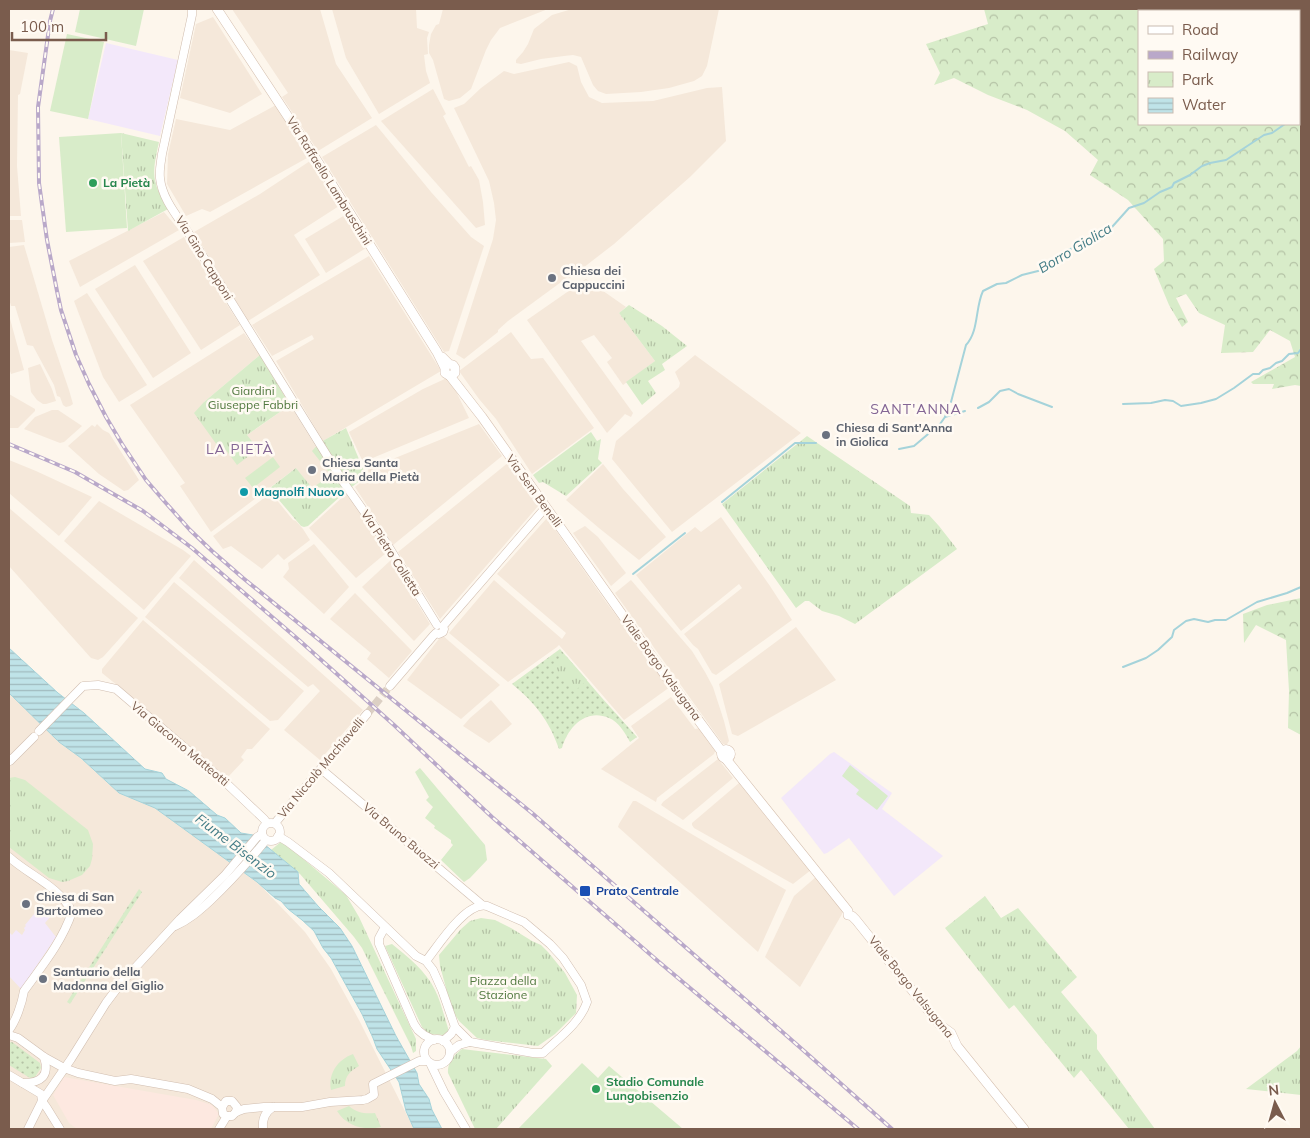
<svg xmlns="http://www.w3.org/2000/svg" width="1310" height="1138" viewBox="0 0 1310 1138" font-family="Mulish,sans-serif">
<defs>
<pattern id="grass-dots" width="8" height="8" patternUnits="userSpaceOnUse" patternTransform="scale(1.25)"><rect width="8" height="8" fill="#d8ecc9"/><path d="M2 2h.1M6 6h.1" fill="none" stroke="#b4c2a5" stroke-width="1.8" stroke-linecap="round"/></pattern>
<pattern id="forest-crowns" width="20" height="18" patternUnits="userSpaceOnUse" patternTransform="scale(1.25)"><rect width="20" height="18" fill="#d8ecc9"/><path d="M2 6a3 3 0 1 1 6 0M12 15a3 3 0 1 1 6 0" fill="none" stroke="#b4c2a5"/></pattern>
<pattern id="park-tufts" width="24" height="20" patternUnits="userSpaceOnUse" patternTransform="scale(1.25)"><rect width="24" height="20" fill="#d8ecc9"/><path d="M3 7l-1-3M5 7V3M7 7l1-3M15 17l-1-3M17 17v-4M19 17l1-3" fill="none" stroke="#b4c2a5"/></pattern>
<pattern id="water-rules" width="6" height="5" patternUnits="userSpaceOnUse" patternTransform="scale(1.25)"><rect width="6" height="5" fill="#bfe3e8"/><path d="M0 2.5h6" fill="none" stroke="#a0bbbe"/></pattern>
</defs>
<rect width="100%" height="100%" fill="#fdf6ec"/>
<g fill="#f5e8da">
<path d="M232,9H320L336,64L372,118L318,151L282,97L288,93Z"/>
<path d="M332,9H416L417,28L429,32L427,38L428,54L424,55L426,71L430,83L379,114L346,58Z"/>
<path d="M443,9H548L500,28L491,40L486,50L471,89L460,98L449,101L444,99L433,60L429,53V45L431,34L436,25L439,24Z"/>
<path d="M572,9H719L707,66L702,76L694,81L669,88L641,92L606,94L598,91L593,85L581,57L573,55L564,56L541,59L521,64L516,63V60L523,52L528,44L534,29L552,15Z"/>
<path d="M213,17L262,94L230,113L180,98L196,24Z"/>
<path d="M9,50L28,53L20,94L18,95L17,166L21,216H9Z"/>
<path d="M569,62L577,66L581,82L589,97L602,103L653,101L707,88L722,87L726,141L690,177L614,244L570,278L568,277L508,321L498,330V332L464,359L456,354L493,239L496,220L494,203L489,181L454,108L464,104L481,88L504,71L514,74Z"/>
<path d="M433,89L446,114L443,116L469,167L471,166L479,180L483,202L485,225L476,228L381,121Z"/>
<path d="M276,105L307,158L210,212L202,209L186,216L167,184L168,154L176,119L230,130Z"/>
<path d="M376,125L431,192L471,237L484,246L449,351L444,352L322,157Z"/>
<path d="M310,161L339,206L294,235L320,275L248,321L194,232L260,194Z"/>
<path d="M164,212L179,230L80,287L69,261Z"/>
<path d="M345,215L366,248L326,273L305,239Z"/>
<path d="M9,220H22L25,242L9,243Z"/>
<path d="M184,237L240,325L201,350L143,261Z"/>
<path d="M24,245L52,340L69,390L73,404L70,406L66,407L63,405L60,397L57,396L54,385L33,346L27,345L15,306H11L9,299V247Z"/>
<path d="M369,256L441,371L323,441L276,361L314,339L312,335L272,356L252,325Z"/>
<path d="M135,265L191,353L153,378L95,289Z"/>
<path d="M586,279L626,307L619,313L655,361L623,385L607,362L612,358L594,335L581,341L633,413L631,417L625,414L607,433L527,320Z"/>
<path d="M87,293L147,385L119,402L103,377L74,301Z"/>
<path d="M9,315L24,370L11,374L9,368Z"/>
<path d="M511,332L531,359L543,358L594,428L532,474L496,419L479,399L459,371Z"/>
<path d="M244,333L260,355L204,402L223,452L290,405L316,447L313,451L331,475L312,489L296,468L211,532L180,486L185,483L130,405Z"/>
<path d="M695,355L801,433L672,532L612,459L616,441L679,387L680,383L675,372Z"/>
<path d="M40,364L52,389L56,401L46,404H43L37,400L31,392L28,368Z"/>
<path d="M449,377L469,418L363,462L349,432L423,389Z"/>
<path d="M9,394L35,409V411L18,428H9Z"/>
<path d="M52,410H58L82,426L64,442L60,443L24,429L35,417Z"/>
<path d="M479,424L502,456L393,545L355,487L369,476L368,469Z"/>
<path d="M92,425L95,427L97,424L103,430L109,433L139,480L128,490L124,491L99,474L68,446Z"/>
<path d="M9,460L36,471L92,497L59,536L9,493Z"/>
<path d="M509,462L539,505L440,619L398,552Z"/>
<path d="M603,464L623,489L666,537L639,560L599,528L566,500Z"/>
<path d="M271,493L293,520L296,521L303,529L310,540L284,560L278,554L262,569L231,546L223,549L213,536Z"/>
<path d="M347,493L386,553L356,578L309,528Z"/>
<path d="M99,501L183,550L191,556L144,610L64,541Z"/>
<path d="M9,508L138,618L103,657L98,660L91,658L9,566Z"/>
<path d="M721,517L770,586L792,620L716,675L712,673L698,649L693,645L684,634L742,588L739,584L681,631L636,575L695,527L701,532Z"/>
<path d="M547,518L606,602L670,687L624,720L559,645L557,647L508,682L449,633L494,580L562,639L566,633L497,574Z"/>
<path d="M585,526L598,537L626,573L611,586L573,533Z"/>
<path d="M314,544L349,587L324,614L283,577L289,569L288,563Z"/>
<path d="M194,560L363,710L320,760L284,730L320,691L313,684L308,687L179,578Z"/>
<path d="M391,560L430,624L414,641L362,587Z"/>
<path d="M631,580L692,651L705,672L713,687L724,721L729,741L727,744H723L615,593Z"/>
<path d="M174,582L304,691L278,720L270,721L145,617Z"/>
<path d="M355,593L412,651L389,678L367,659L371,653L330,619Z"/>
<path d="M143,620L270,729L252,749H247L241,757L244,760L228,777L223,776L128,694L102,673V669Z"/>
<path d="M796,627L836,680L738,736L732,734L719,684Z"/>
<path d="M442,635L500,685L461,719L407,680Z"/>
<path d="M9,693L59,742L81,758L119,793L155,808L257,882L305,932L331,969L359,1020L414,1129H9Z"/>
<path d="M671,697L695,729L701,728L716,749L714,754L657,798L656,802L601,769L639,738L631,726Z"/>
<path d="M491,700L512,724L489,743L463,726L470,718Z"/>
<path d="M718,759L733,778L683,820L661,805L663,802Z"/>
<path d="M739,783L811,870L793,884L694,828L692,825V823Z"/>
<path d="M633,801H636L786,890L758,952L618,827L619,824Z"/>
<path d="M816,877L843,910L842,914L800,987L765,957L794,896Z"/>
</g>
<path fill="#fde8e0" d="M64,1077L196,1100L212,1105L219,1114L211,1129H77L69,1123L53,1095Z"/>
<g fill="#f3e8fa">
<path d="M106,43L178,60L160,136L88,119Z"/>
<path d="M834,752L892,793L882,809L943,856L894,896L849,838L827,853L824,854L781,798L830,754Z"/>
<path d="M39,908L44,912L46,910L51,916L45,923L56,937L21,989L9,976V932L12,935L16,930L22,935L25,930L24,928L26,926L25,925Z"/>
</g>
<g fill="url(#grass-dots)">
<path d="M560,649L602,698L637,737L630,742C625,733 619,722 609,718C586,708 568,727 562,748L559,749C549,720 535,703 512,684Z"/>
<path d="M139,889L142,892L70,1004L67,1002Z"/>
<path d="M12,1042L40,1063L41,1068L35,1077L30,1078L9,1065V1043Z"/>
</g>
<g fill="url(#forest-crowns)" fill-rule="evenodd">
<path d="M984,9H1301V386L1295,385L1272,389L1274,384H1253L1251,382L1295,357L1290,341L1270,330L1253,352L1221,353L1225,325L1199,313L1186,294L1176,298L1188,322L1182,327L1169,305L1154,269L1164,261L1163,239L1128,200L1090,175L1098,160L1065,131L1027,110L988,95L954,78L934,85L940,73L926,44L988,24ZM1139,11H1299V124H1139Z"/>
<path d="M1301,598V735L1288,728L1289,691L1286,640L1256,625L1244,643L1243,614L1267,605Z"/>
</g>
<g fill="url(#park-tufts)">
<path d="M121,133L159,142C152,173 151,181 168,209L128,231Z"/>
<path d="M629,305L662,326L687,346L662,364L665,370L648,381L656,393L642,405L626,382L655,361L619,313Z"/>
<path d="M260,355L290,405L247,435L258,449L237,465L226,450L222,452L194,413L204,402Z"/>
<path d="M346,428L366,476L344,493L308,526L304,527L301,526L273,493H268L266,491L296,468L312,488L331,475L312,451L319,443Z"/>
<path d="M591,432L597,441L601,439L598,459L602,463L566,496L543,482L539,483L533,475Z"/>
<path d="M807,436L910,506L911,513L929,515L939,526L957,549L855,624L839,616L822,611L809,601H805L796,608L722,504Z"/>
<path d="M566,656L587,680L574,692L553,667Z"/>
<path d="M15,777L25,780L88,830L93,844L92,859L90,866L82,875L68,881L62,882L49,878L9,847V778Z"/>
<path d="M282,841L346,895L359,917L416,1039V1051L413,1053L411,1046L362,948L354,937L300,874L271,850Z"/>
<path d="M985,896L1001,918L1018,908L1077,977L1061,992L1097,1035V1049L1155,1129H1129L1081,1070L1074,1078L1014,1005L1009,1009L945,928Z"/>
<path d="M481,918L495,920L511,928L532,941L541,945L548,952L565,973L577,995L576,1013L555,1034L538,1046L486,1040L477,1038L459,1021L452,1010L440,966L439,955L461,929L470,921Z"/>
<path d="M392,944C408,957 426,971 435,990C441,1002 444,1016 448,1028V1033L443,1035L429,1034L422,1027L385,946Z"/>
<path d="M1301,1046V1095L1246,1089L1297,1051Z"/>
<path d="M462,1049L546,1059L552,1066L496,1129H475L448,1073C447,1063 454,1055 462,1049Z"/>
<path d="M353,1054L359,1066C350,1071 345,1076 345,1086L331,1090C328,1074 337,1060 353,1054Z"/>
<path d="M349,1106C357,1113 365,1114 375,1113L381,1127C364,1131 346,1126 337,1111Z"/>
</g>
<g fill="#d8ecc9">
<path d="M80,9H144L136,46L75,32Z"/>
<path d="M67,34L104,42L88,119L50,111Z"/>
<path d="M121,133L127,228L66,232L59,137Z"/>
<path d="M273,457L280,467L253,488L245,478Z"/>
<path d="M850,765L888,796L877,810L856,794L859,790L842,776Z"/>
<path d="M420,768L485,845L487,860L470,878L464,882L441,860L453,845L451,843V840L434,828L435,826L425,818L433,807L426,800L429,797L415,772Z"/>
<path d="M582,1063L598,1078L609,1066L683,1129H518Z"/>
</g>
<path fill="url(#water-rules)" stroke="#a5d3da" d="M9,648L58,693L84,713L145,769L162,773L166,779L189,791L217,815L225,818L241,833L253,835L298,872L299,884L318,906L340,928L352,946L396,1036L417,1073L419,1084L429,1099L432,1110L442,1129H414L406,1111L399,1082L377,1049L373,1038L362,1014L331,958L323,948L314,931L302,920L288,909L281,901L275,898L257,882L155,808L119,793L81,758L59,742L9,693Z"/>
<g fill="none" stroke-linecap="round" stroke-linejoin="round">
<g stroke="#a5d3da" stroke-width="2">
<path d="M1299,118L1301,116"/>
<path d="M951,402L966,345C979,331 975,308 983,291L997,284L1006,283L1022,275L1042,270L1063,252L1093,240L1112,227L1129,208L1144,203L1160,192L1172,187L1174,183L1190,175L1202,166L1210,163L1226,160L1264,135L1272,133L1285,124"/>
<path d="M1123,404L1151,403L1165,400L1173,401L1181,406L1201,403L1216,399L1234,388L1253,374H1259L1263,370L1270,368L1276,363L1282,361L1289,354L1298,353L1301,349"/>
<path d="M978,408L989,402L1000,391L1009,389L1018,394L1052,407"/>
<path d="M945,417L948,408"/>
<path d="M899,449L914,446L940,424L945,417L965,411"/>
<path d="M722,502L795,443H816"/>
<path d="M633,574L685,533"/>
<path d="M1123,667L1146,658L1158,650L1172,637L1174,630L1186,621L1194,619L1208,622L1215,620H1226L1257,602L1287,593L1301,587"/>
</g>
<path stroke="#dcd0c4" stroke-width="8" stroke-dasharray="8 4" stroke-linecap="butt" d="M367,714L390,686"/>
<g stroke="#d1beb0" stroke-width="9">
<g id="tertiary">
<path d="M192,9V15L162,154C161,162 159,170 160,178C162,200 180,219 191,237L344,483L387,544L437,625"/>
<path d="M390,686L433,636L436,633L439,634L443,632L444,629L443,626L546,507"/>
<path d="M39,731L83,686L98,685L116,689L225,782L264,819L267,823"/>
<path d="M9,759L10,761L34,737"/>
<path d="M321,769L481,904"/>
<circle cx="271" cy="832" r="9"/>
<path d="M275,823L367,714"/>
<path d="M278,836L288,842L329,873L416,956L426,961L433,970L442,990L455,1027L470,1042L533,1053H543C559,1038 580,1023 587,1002L581,985L563,958L550,944L524,922L487,906C466,901 438,946 426,961"/>
<path d="M9,857C30,876 59,886 72,912C62,942 42,966 24,991C22,1003 16,1021 9,1030"/>
<path d="M175,926C189,920 199,911 210,901C230,882 249,861 266,840"/>
<path d="M385,927L379,938V944L414,1024L418,1030L424,1035L434,1040"/>
<path d="M9,1035L18,1038L44,1057L64,1068L78,1073L115,1081L131,1079L188,1089L212,1099L222,1107L223,1114L227,1116"/>
<circle cx="437" cy="1052" r="13"/>
<path d="M443,1041L451,1034L455,1027"/>
<path d="M450,1052L459,1045L470,1042"/>
<path d="M431,1065L444,1092L466,1129"/>
<path d="M9,1075L41,1094L42,1101"/>
<path d="M23,1083C41,1083 50,1076 44,1057"/>
<path d="M42,1101L47,1108L60,1129"/>
<path d="M222,1107L226,1101H232L237,1107L236,1112"/>
<path d="M227,1116H232L236,1112L244,1109L264,1107H302L330,1102L363,1100L367,1099L374,1095L373,1084L419,1061H426"/>
<path d="M28,1129L42,1101L71,1059L106,1003L121,983L180,919L225,875L257,837L262,834"/>
<path d="M219,1129L227,1116"/>
<path d="M263,1129C262,1120 265,1112 273,1107"/>
</g>
</g>
<g stroke="#d6c0b0" stroke-width="10">
<g id="secondary">
<path d="M217,9L314,156L437,352L445,368V373L450,376L482,417L665,675L722,752"/>
<path d="M442,357L449,364L453,365L455,368V373L450,376"/>
<circle cx="726" cy="754" r="4.5"/>
<path d="M726,759L848,911V915L852,916L856,920L940,1025L951,1033L957,1046L1024,1129"/>
</g>
</g>
<use href="#tertiary" stroke="#fff" stroke-width="8"/>
<use href="#secondary" stroke="#fff" stroke-width="9"/>
<g stroke="#b9a8c9" stroke-width="4">
<g id="rail">
<path d="M53,9L50,21L38,107L39,183L47,240L57,291L61,310L76,355L89,384L106,417L122,444L146,480L165,502L190,530L212,551L243,578L532,813L803,1050L892,1129"/>
<path d="M9,444L75,472L143,511L192,548L300,641L394,725L492,817L659,962L858,1129"/>
</g>
</g>
<use href="#rail" stroke="#fffaf3" stroke-width="2" stroke-dasharray="5.5" stroke-linecap="butt"/>
</g>
<g fill="#2e9e5b" stroke="#fffaf3" stroke-width="2">
<circle cx="93" cy="183" r="5"/>
<circle cx="596" cy="1089" r="5"/>
</g>
<g fill="#6b7280" stroke="#fffaf3" stroke-width="2">
<circle cx="552" cy="278" r="5"/>
<circle cx="826" cy="435" r="5"/>
<circle cx="312" cy="470" r="5"/>
<circle cx="26" cy="904" r="5"/>
<circle cx="43" cy="979" r="5"/>
</g>
<circle fill="#0f9aa8" stroke="#fffaf3" stroke-width="2" cx="244" cy="492" r="5"/>
<rect fill="#1a4fb4" stroke="#fffaf3" stroke-width="2" x="579" y="885" width="12" height="12" rx="2.5"/>
<g text-anchor="middle" stroke-width="5" stroke-linejoin="round" paint-order="stroke">
<g font-size="12" fill="#7a5c4d" stroke="#fffaf3">
<text transform="translate(329 181) rotate(58)" y="4">Via Raffaello Lambruschini</text>
<text transform="translate(204 258) rotate(58)" y="4">Via Gino Capponi</text>
<text transform="translate(534 491) rotate(54)" y="4">Via Sem Benelli</text>
<text transform="translate(391 553) rotate(57)" y="4">Via Pietro Colletta</text>
<text transform="translate(661 668) rotate(54)" y="4">Viale Borgo Valsugana</text>
<text transform="translate(180 744) rotate(40)" y="4">Via Giacomo Matteotti</text>
<text transform="translate(321 768) rotate(-50)" y="4">Via Niccolò Machiavelli</text>
<text transform="translate(401 836) rotate(40)" y="4">Via Bruno Buozzi</text>
<text transform="translate(911 987) rotate(51)" y="4">Viale Borgo Valsugana</text>
</g>
<g font-size="12" font-weight="bold" fill="#27864d" stroke="#fffaf3" text-anchor="start">
<text x="103" y="187">La Pietà</text>
<text x="606" y="1086">Stadio Comunale<tspan x="606" dy="14">Lungobisenzio</tspan></text>
</g>
<g font-size="12" font-weight="bold" fill="#5b616d" stroke="#fffaf3" text-anchor="start">
<text x="562" y="275">Chiesa dei<tspan x="562" dy="14">Cappuccini</tspan></text>
<text x="836" y="432">Chiesa di Sant'Anna<tspan x="836" dy="14">in Giolica</tspan></text>
<text x="322" y="467">Chiesa Santa<tspan x="322" dy="14">Maria della Pietà</tspan></text>
<text x="36" y="901">Chiesa di San<tspan x="36" dy="14">Bartolomeo</tspan></text>
<text x="53" y="976">Santuario della<tspan x="53" dy="14">Madonna del Giglio</tspan></text>
</g>
<g font-size="12" fill="#537a41" stroke="#fffaf3">
<text x="253" y="395">Giardini<tspan x="253" dy="14">Giuseppe Fabbri</tspan></text>
<text x="503" y="985">Piazza della<tspan x="503" dy="14">Stazione</tspan></text>
</g>
<g font-size="12" font-weight="bold" fill="#0d838f" stroke="#fffaf3" text-anchor="start">
<text x="254" y="496">Magnolfi Nuovo</text>
</g>
<g font-size="12" font-weight="bold" fill="#164399" stroke="#fffaf3" text-anchor="start">
<text x="596" y="895">Prato Centrale</text>
</g>
<g font-size="14" font-style="italic" fill="#437c86" stroke="#fffaf3">
<text transform="translate(1075 248) rotate(-31)" y="5">Borro Giolica</text>
<text transform="translate(236 846) rotate(37)" y="5">Fiume Bisenzio</text>
</g>
<g font-size="14" letter-spacing="1" fill="#846695" stroke="#fffaf3">
<text x="916" y="414">SANT'ANNA</text>
<text x="240" y="454">LA PIETÀ</text>
</g>
</g>
<rect width="1310" height="1138" fill="none" stroke="#7a5c4d" stroke-width="20"/>
<rect x="1138" y="10" width="162" height="115" fill="#fffaf3" stroke="#cabbb1"/>
<rect x="1148" y="26" width="25" height="8" fill="#ffffff" stroke="#cabbb1"/>
<text x="1182" y="35" font-size="15" fill="#7a5c4d">Road</text>
<rect x="1148" y="51" width="25" height="8" fill="#b9a8c9" stroke="#cabbb1"/>
<text x="1182" y="60" font-size="15" fill="#7a5c4d">Railway</text>
<rect x="1148" y="72" width="25" height="15" fill="url(#park-tufts)" stroke="#cabbb1"/>
<text x="1182" y="85" font-size="15" fill="#7a5c4d">Park</text>
<rect x="1148" y="98" width="25" height="15" fill="url(#water-rules)" stroke="#cabbb1"/>
<text x="1182" y="110" font-size="15" fill="#7a5c4d">Water</text>
<g transform="translate(1275 1103) rotate(354)" stroke="#fffaf3" stroke-width="4" paint-order="stroke">
<path d="M0-4L9 19L0 12L-9 19Z" fill="#7a5c4d"/>
<text y="-8" font-size="14" font-weight="bold" text-anchor="middle" fill="#7a5c4d">N</text>
</g>
<path d="M12 32v8h94v-8" fill="none" stroke="#7a5c4d" stroke-width="2.5"/>
<text x="20" y="32" font-size="15" fill="#7a5c4d" stroke="#fffaf3" stroke-width="4" paint-order="stroke">100 m</text>
</svg>
